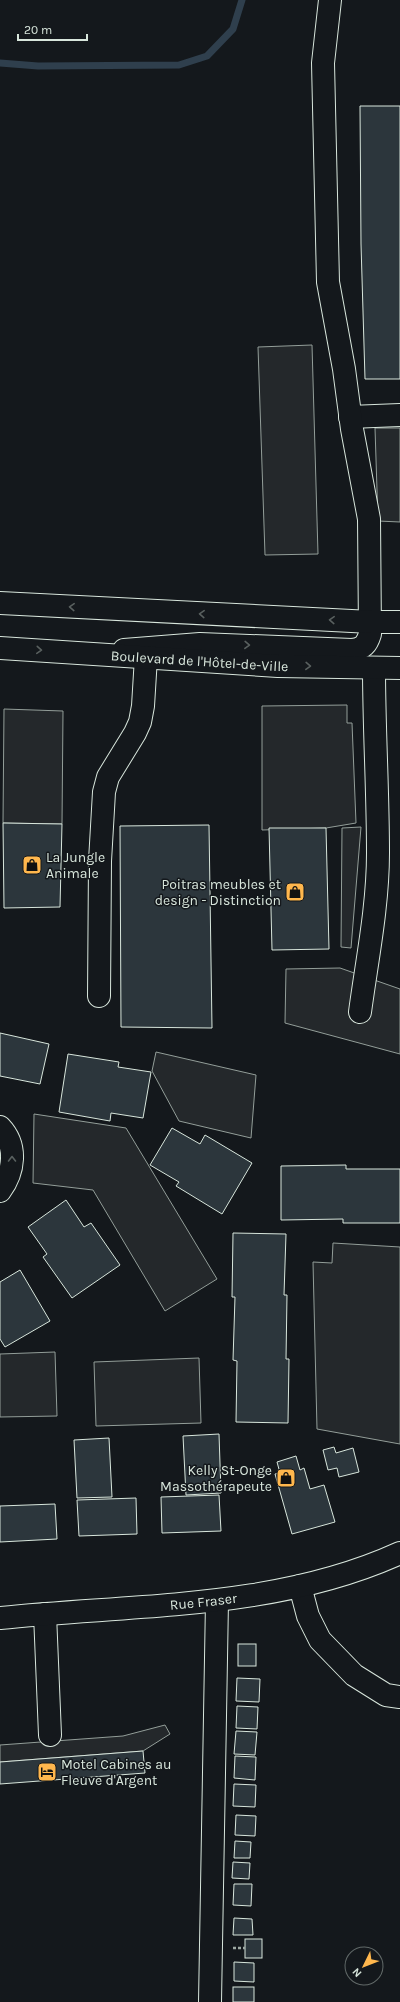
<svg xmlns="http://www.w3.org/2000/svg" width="400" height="2002" viewBox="0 0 400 2002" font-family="Karla,sans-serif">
<rect width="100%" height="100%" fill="#14181c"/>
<g fill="#24282b" stroke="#939e99">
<path d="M312,345L318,554L265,555L258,347Z"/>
<path d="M375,428H400V522L378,521Z"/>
<path d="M347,705V723H352L356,823L326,828L262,830V706Z"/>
<path d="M4,709L63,711L62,824L3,823Z"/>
<path d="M361,827L351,948L341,947L342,828Z"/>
<path d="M340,968L400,989V1054L285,1023L286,969Z"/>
<path d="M156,1052L256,1075L251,1138L179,1121L152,1071Z"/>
<path d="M34,1114L126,1128L217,1279L165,1311L93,1190L33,1183Z"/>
<path d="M333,1243L400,1247V1444L317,1429L313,1262L332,1263Z"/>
<path d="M55,1352L57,1416L0,1417V1354Z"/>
<path d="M199,1358L201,1423L96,1426L94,1362Z"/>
<path d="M165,1725L170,1734L143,1751L0,1762V1745L123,1736Z"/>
</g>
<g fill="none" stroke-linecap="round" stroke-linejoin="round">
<path stroke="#2f3f4d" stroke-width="7" d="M0,63L38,66L179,65L207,56L233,29L242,0"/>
</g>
<g fill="#2c363c" stroke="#d8e6dc">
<path d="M360,106H400V379H365L361,244Z"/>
<path d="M3,823L62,824L60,907L4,908Z"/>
<path d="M209,825L212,1028L121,1027L120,826Z"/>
<path d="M269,828H326L329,949L272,950Z"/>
<path d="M0,1033L49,1044L40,1084L0,1076Z"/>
<path d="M68,1054L119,1062L118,1067L151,1072L143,1118L111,1113L110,1121L59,1112Z"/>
<path d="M172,1128L200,1144L205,1135L252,1163L222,1214L176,1186L179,1182L150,1165Z"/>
<path d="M346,1165V1169H400V1223H343V1219L281,1220V1166Z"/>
<path d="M66,1200L84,1227L91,1223L120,1265L72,1298L43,1257L47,1254L28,1227Z"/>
<path d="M233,1233L286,1234L284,1295H287L286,1359H289L288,1423L236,1422L237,1361L233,1360L235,1297H232Z"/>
<path d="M20,1270L50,1321L5,1347L0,1339V1282Z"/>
<path d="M219,1434L221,1493L186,1495L183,1436Z"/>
<path d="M109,1438L112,1497L77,1498L74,1440Z"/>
<path d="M334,1447L336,1453L353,1448L359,1472L339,1477L337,1468L328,1470L323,1450Z"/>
<path d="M296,1456L300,1470L304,1468L310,1489L324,1485L335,1522L292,1534L275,1474L280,1473L277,1462Z"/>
<path d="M219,1495L221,1531L162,1533L161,1497Z"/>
<path d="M136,1498L137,1534L79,1536L77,1500Z"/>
<path d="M55,1504L57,1539L0,1542V1506Z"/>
<rect x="238" y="1644" width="18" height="22"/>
<path d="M237,1678L260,1679L259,1702L236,1701Z"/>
<path d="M237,1706L258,1707L257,1729L236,1728Z"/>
<path d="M236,1731L257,1732L255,1755L234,1754Z"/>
<path d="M143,1751L145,1773L0,1784V1762Z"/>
<path d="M235,1756L256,1757L255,1780L234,1778Z"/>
<path d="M234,1784L256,1785L255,1807L233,1806Z"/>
<path d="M236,1815L256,1816L255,1836L235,1835Z"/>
<path d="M235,1841L251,1842L250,1858H234Z"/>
<path d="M233,1862L250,1863L249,1879L232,1878Z"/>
<path d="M234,1884H252L251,1906L233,1905Z"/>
<path d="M234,1918L252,1919L253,1935H233Z"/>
<rect x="245" y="1939" width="17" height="19"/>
<path d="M234,1962L254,1963V1982L234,1981Z"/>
<rect x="233" y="1987" width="21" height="15"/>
</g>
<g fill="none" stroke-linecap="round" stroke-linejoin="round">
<g stroke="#d8e6dc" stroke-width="24">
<g id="minor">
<path d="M350,417L400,415"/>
<path d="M124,650L200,644L352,650C363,649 367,644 370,634L369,519L352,429L344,369L328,282L323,63L330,0"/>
<path d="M99,996L100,861L104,792L108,777L135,733L140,722L143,706L146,657"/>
<path d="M360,1012C367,960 378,906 378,853C378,791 374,729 374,668"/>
<path d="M0,1127C18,1146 14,1172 0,1191"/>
<path d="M300,1586L308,1616L320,1640L354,1675L386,1695L400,1697"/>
<path d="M45,1614L50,1735"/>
<path d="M210,2002L217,1601"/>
</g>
</g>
<g stroke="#d8e6dc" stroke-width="24">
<g id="major">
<path d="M0,603L371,622H400"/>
<path id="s1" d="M0,648L278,666L400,668"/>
<path id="s2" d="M0,1618C134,1604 275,1610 400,1553"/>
</g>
</g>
<path stroke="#9da8a2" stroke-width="2.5" stroke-dasharray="3 2" stroke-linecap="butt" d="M233,1948H245"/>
<use href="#minor" stroke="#14181c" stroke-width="22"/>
<use href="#major" stroke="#14181c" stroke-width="22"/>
</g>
<defs><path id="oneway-chevron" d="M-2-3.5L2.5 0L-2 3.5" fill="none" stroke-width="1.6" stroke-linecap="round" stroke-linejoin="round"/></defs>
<g stroke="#59605f">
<use href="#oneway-chevron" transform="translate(72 607) rotate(-177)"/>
<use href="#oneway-chevron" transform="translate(202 614) rotate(-177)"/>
<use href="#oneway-chevron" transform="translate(332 620) rotate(-177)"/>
<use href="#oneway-chevron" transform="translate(247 645) rotate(2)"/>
<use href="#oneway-chevron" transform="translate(39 650) rotate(4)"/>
<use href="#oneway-chevron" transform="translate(308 666) rotate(2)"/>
<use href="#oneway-chevron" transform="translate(12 1159) rotate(-90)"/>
</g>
<defs>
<g id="shop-square" transform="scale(1)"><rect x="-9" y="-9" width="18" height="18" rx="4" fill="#ffb74d" stroke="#14181c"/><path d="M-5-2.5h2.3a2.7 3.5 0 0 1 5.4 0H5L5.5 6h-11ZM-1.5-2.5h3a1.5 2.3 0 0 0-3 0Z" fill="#111"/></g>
<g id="hotel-square" transform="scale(1)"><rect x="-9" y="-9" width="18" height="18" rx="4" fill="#ffb74d" stroke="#14181c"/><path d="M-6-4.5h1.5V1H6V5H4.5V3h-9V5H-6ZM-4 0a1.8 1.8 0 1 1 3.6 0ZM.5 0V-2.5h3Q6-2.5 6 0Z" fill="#111"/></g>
</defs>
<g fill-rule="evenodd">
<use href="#shop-square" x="32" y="865"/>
<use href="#shop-square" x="295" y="892"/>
<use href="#shop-square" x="286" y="1478"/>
<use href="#hotel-square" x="47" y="1772"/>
</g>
<g text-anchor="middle" stroke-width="3" stroke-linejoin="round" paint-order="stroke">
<g font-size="14" fill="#d8e6dc" stroke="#14181c">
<text dy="5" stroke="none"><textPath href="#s1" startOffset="200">Boulevard de l'Hôtel-de-Ville</textPath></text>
<text dy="5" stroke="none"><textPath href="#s2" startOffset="204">Rue Fraser</textPath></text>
</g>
<g font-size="14" fill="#d8e6dc" stroke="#14181c" text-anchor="start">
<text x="46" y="862">La Jungle<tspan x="46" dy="16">Animale</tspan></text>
<text x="281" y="889" text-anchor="end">Poitras meubles et<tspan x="281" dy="16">design - Distinction</tspan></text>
<text x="272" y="1475" text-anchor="end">Kelly St-Onge<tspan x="272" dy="16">Massothérapeute</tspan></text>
<text x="61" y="1769">Motel Cabines au<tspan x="61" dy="16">Fleuve d'Argent</tspan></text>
</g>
</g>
<g transform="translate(364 1966) rotate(227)"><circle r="19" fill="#14181c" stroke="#626a69"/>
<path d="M0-3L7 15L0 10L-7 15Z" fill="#ffb74d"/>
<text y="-6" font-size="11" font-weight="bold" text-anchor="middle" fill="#d8e6dc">N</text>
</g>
<path d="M18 34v6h69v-6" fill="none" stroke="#d8e6dc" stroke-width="2"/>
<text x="24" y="34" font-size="12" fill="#d8e6dc" stroke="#14181c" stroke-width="3" paint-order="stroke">20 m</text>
</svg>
